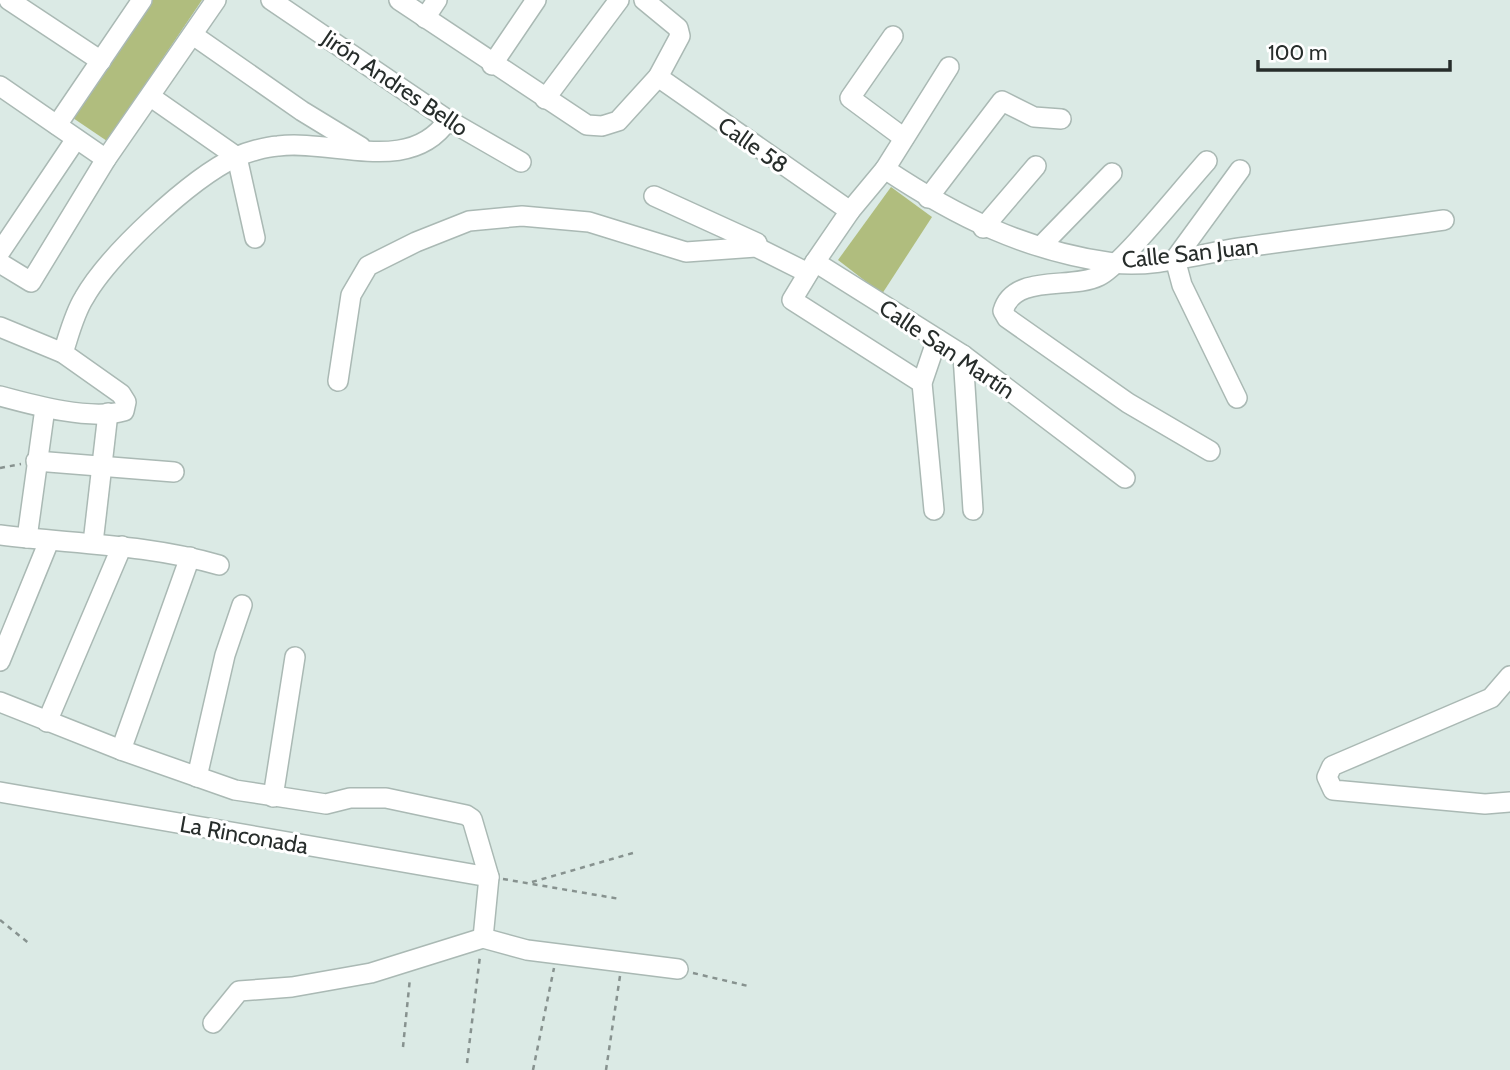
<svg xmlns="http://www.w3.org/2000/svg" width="1510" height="1070" viewBox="0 0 1510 1070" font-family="Cabin,sans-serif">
<rect width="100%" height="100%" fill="#dbeae5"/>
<g fill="#b0bd7e">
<path d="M153,0H202L107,141L73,118Z"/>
<path d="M891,187L932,217L882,294L838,260Z"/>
</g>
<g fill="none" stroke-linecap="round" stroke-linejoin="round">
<g stroke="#aab9b4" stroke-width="22">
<g id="minor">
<path d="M9,0L101,61"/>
<path d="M271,0L448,120L521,162"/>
<path d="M399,0L587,125L602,126L618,121L658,77L680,36L678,28L644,0"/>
<path d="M425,18L437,0"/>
<path d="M193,35L302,111L361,147"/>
<path d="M893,36L850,98L904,138"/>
<path d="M492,65L536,0"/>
<path d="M658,77L850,211"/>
<path d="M0,86L106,159"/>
<path d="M151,97L237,157L255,238"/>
<path d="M545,99L619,0"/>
<path d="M57,125L142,0"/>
<path d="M1207,161C1185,185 1122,265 1099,276C1071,290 1014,273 1003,311L1007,318L1128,403L1210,451"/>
<path d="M885,169L949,67"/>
<path d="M654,196L757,243"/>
<path d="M928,198L1002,101L1034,117L1061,119"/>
<path d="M983,228L1036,166"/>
<path d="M1041,246L1112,173"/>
<path d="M0,252L76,139"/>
<path d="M815,262L792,300L922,383"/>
<path d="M0,263L31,282L106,159L216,0"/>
<path d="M0,327L63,353L121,394L126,402L124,411C91,421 33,405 0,396"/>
<path d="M63,353C69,335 74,314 84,298C109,254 190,179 236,157C247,152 265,147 278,146C334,139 410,176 448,120"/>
<path d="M963,355L973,510"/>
<path d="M338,381L351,295L368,266L416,242L469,221L522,216L589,222L686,252L756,247L808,273"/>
<path d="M1237,398L1182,285L1175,259L1240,170"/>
<path d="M36,461L174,472"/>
<path d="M1125,478L963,355L815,262L850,211L885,169C957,217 1026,251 1113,263C1154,268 1199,254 1239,248C1307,238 1376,230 1444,220"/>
<path d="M934,510L922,383L937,339"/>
<path d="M0,535C74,544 147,544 219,565"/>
<path d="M27,538L45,408"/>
<path d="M93,543L108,413"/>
<path d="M0,661L49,541"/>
<path d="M1510,676L1491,698L1332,766L1327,777L1333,790L1485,804L1510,802"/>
<path d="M0,702L121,750L235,790L326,804L350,798H386L466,815L472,819L489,877L483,938"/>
<path d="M47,722L122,546"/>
<path d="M121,750L190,557"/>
<path d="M197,777L225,655L242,605"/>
<path d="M0,792L489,877"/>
<path d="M273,797L295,657"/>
<path d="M213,1023L239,991L292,987L371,973L483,938L527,950L678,969"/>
</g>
</g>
<g stroke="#87928f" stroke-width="2.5" stroke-dasharray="5 5" stroke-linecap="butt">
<path d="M0,468L21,464"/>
<path d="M503,879L620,899"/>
<path d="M532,882L633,853"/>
<path d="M0,920L31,945"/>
<path d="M693,973L748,986"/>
<path d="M403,1047L410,978"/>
<path d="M467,1063L480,956"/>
<path d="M533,1070L554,968"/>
<path d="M606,1070L620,976"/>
</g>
<use href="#minor" stroke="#fff" stroke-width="19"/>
</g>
<g text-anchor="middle" stroke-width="6" stroke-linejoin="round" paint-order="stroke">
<g font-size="23" fill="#272d2b" stroke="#fff">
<text transform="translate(395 83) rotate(34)" y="8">Jirón Andres Bello</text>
<text transform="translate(753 145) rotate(35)" y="8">Calle 58</text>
<text transform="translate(1190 253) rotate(-6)" y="8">Calle San Juan</text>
<text transform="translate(947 349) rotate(34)" y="8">Calle San Martín</text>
<text transform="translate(244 835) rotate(10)" y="8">La Rinconada</text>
</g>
</g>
<path d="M1258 60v10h192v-10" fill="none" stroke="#272d2b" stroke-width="3.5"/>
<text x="1268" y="60" font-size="21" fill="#272d2b" stroke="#ffffff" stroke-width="5" paint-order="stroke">100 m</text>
</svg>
